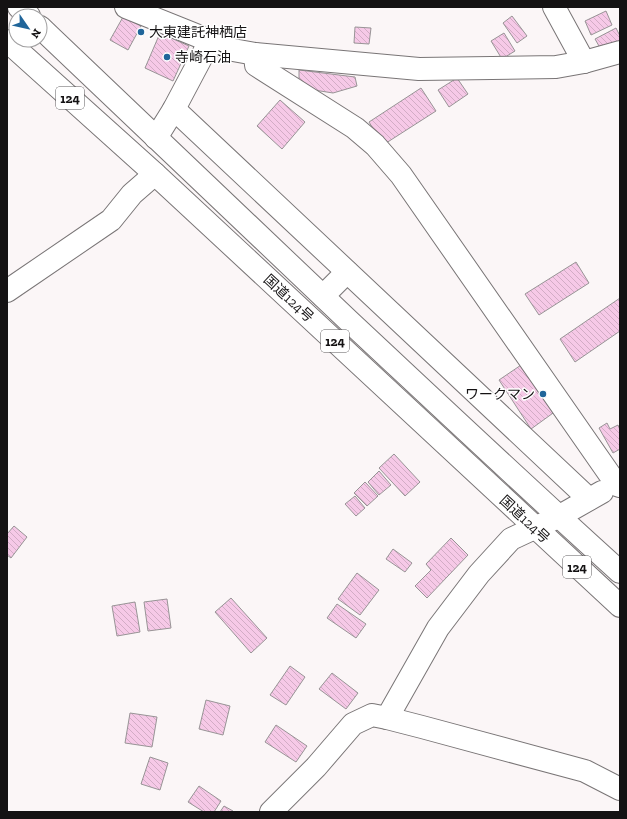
<svg xmlns="http://www.w3.org/2000/svg" width="627" height="819" viewBox="0 0 627 819" font-family="'Zilla Slab','Noto Sans JP',serif">
<defs>
<pattern id="building-back-hatch" width="6" height="6" patternUnits="userSpaceOnUse"><rect width="6" height="6" fill="#f6c9e7"/><path d="M-1 5l2 2M0 0l6 6M5-1l2 2" fill="none" stroke="#d2acc5"/></pattern>
</defs>
<rect width="100%" height="100%" fill="#fbf6f7"/>
<g fill="url(#building-back-hatch)" stroke="#989496">
<path d="M606,11L612,25L591,35L585,21Z"/>
<path d="M512,16L527,36L517,43L503,23Z"/>
<path d="M123,17L141,26L128,50L110,40Z"/>
<path d="M355,27L371,28L369,44L354,43Z"/>
<path d="M616,28L620,36V44L603,53L595,39Z"/>
<path d="M160,33L189,46L173,81L145,68Z"/>
<path d="M504,33L515,51L502,59L491,41Z"/>
<path d="M299,70L355,77L357,86L333,93L314,90L299,81Z"/>
<path d="M457,78L468,94L449,107L438,90Z"/>
<path d="M421,88L436,111L383,145L369,122Z"/>
<path d="M280,100L305,122L282,149L257,126Z"/>
<path d="M576,262L589,283L539,315L525,294Z"/>
<path d="M620,298V331L575,362L560,339Z"/>
<path d="M527,361L560,408L531,429L499,380Z"/>
<path d="M607,423L610,429L618,425L620,430V449L613,453L599,428Z"/>
<path d="M394,454L420,482L405,496L379,468Z"/>
<path d="M379,471L391,485L379,495L368,482Z"/>
<path d="M365,482L378,496L367,506L354,493Z"/>
<path d="M355,496L365,508L356,516L345,504Z"/>
<path d="M14,526L27,537L11,558L7,555V534Z"/>
<path d="M451,538L468,555L427,598L415,586L431,570L426,564Z"/>
<path d="M393,549L412,563L405,572L386,559Z"/>
<path d="M357,573L379,590L360,615L338,599Z"/>
<path d="M231,598L267,638L251,653L215,612Z"/>
<path d="M167,599L171,628L148,631L144,602Z"/>
<path d="M135,602L140,632L117,636L112,606Z"/>
<path d="M337,604L366,624L356,638L327,618Z"/>
<path d="M290,666L305,677L286,705L270,695Z"/>
<path d="M332,673L358,693L346,709L319,689Z"/>
<path d="M206,700L230,706L223,735L199,729Z"/>
<path d="M130,713L157,717L152,747L125,743Z"/>
<path d="M276,725L307,746L296,762L265,742Z"/>
<path d="M150,757L168,763L160,790L141,784Z"/>
<path d="M199,786L221,801L214,812H204L188,802Z"/>
<path d="M224,806L233,811L232,812H220Z"/>
</g>
<g fill="none" stroke-linecap="round" stroke-linejoin="round">
<g stroke="#797576" stroke-width="24">
<g id="minor">
<path d="M126,7L233,50L255,54L419,69L556,67L584,62L620,52"/>
<path d="M554,7L584,62"/>
<path d="M255,54L256,65L355,128L375,145L401,175L617,485L620,486"/>
<path d="M174,109L589,499"/>
<path d="M156,138L174,109L210,41"/>
<path d="M7,291L111,220L132,194L155,174"/>
<path d="M323,296L347,272"/>
<path d="M387,718L438,628L479,574L511,539L558,517L602,492"/>
<path d="M271,812L316,767L353,724L372,715L387,718L422,727L585,771L620,789"/>
</g>
</g>
<g stroke="#797576" stroke-width="24">
<g id="highway">
<path d="M19,7L29,16"/>
<path d="M40,27C143,126 247,224 350,322C440,406 529,490 620,572"/>
<path d="M7,41L155,174L620,606"/>
</g>
</g>
<use href="#minor" stroke="#fff" stroke-width="22"/>
<use href="#highway" stroke="#fff" stroke-width="22"/>
</g>
<g fill="#20659a" stroke="#fff" stroke-width="1.5">
<circle cx="141" cy="32" r="4"/>
<circle cx="167" cy="57" r="4"/>
<circle cx="543" cy="394" r="4"/>
</g>
<g text-anchor="middle" stroke-width="3" stroke-linejoin="round" paint-order="stroke">
<g fill="#fff" stroke="#5a595a" stroke-width="1">
<rect x="56" y="87" width="28" height="22" rx="3"/>
<rect x="321" y="330" width="28" height="22" rx="3"/>
<rect x="563" y="556" width="28" height="22" rx="3"/>
</g>
<g font-size="13" font-weight="bold" fill="#141213">
<text x="70" y="103">124</text>
<text x="335" y="346">124</text>
<text x="577" y="572">124</text>
</g>
<g font-size="14" fill="#141213" stroke="#fff" text-anchor="start">
<text x="149" y="37">大東建託神栖店</text>
<text x="175" y="62">寺崎石油</text>
<text x="535" y="399" text-anchor="end">ワークマン</text>
</g>
<g font-size="14" fill="#141213" stroke="#fff">
<text transform="translate(289 298) rotate(43)" y="5">国道124号</text>
<text transform="translate(525 519) rotate(43)" y="5">国道124号</text>
</g>
</g>
<rect width="627" height="819" fill="none" stroke="#141213" stroke-width="16"/>
<g transform="translate(28 28) rotate(124)"><circle r="19" fill="#ffffff" stroke="#a1a0a1"/>
<path d="M0-3L7 15L0 10L-7 15Z" fill="#20659a"/>
<text y="-6" font-size="11" font-weight="bold" text-anchor="middle" fill="#141213">N</text>
</g>
</svg>
